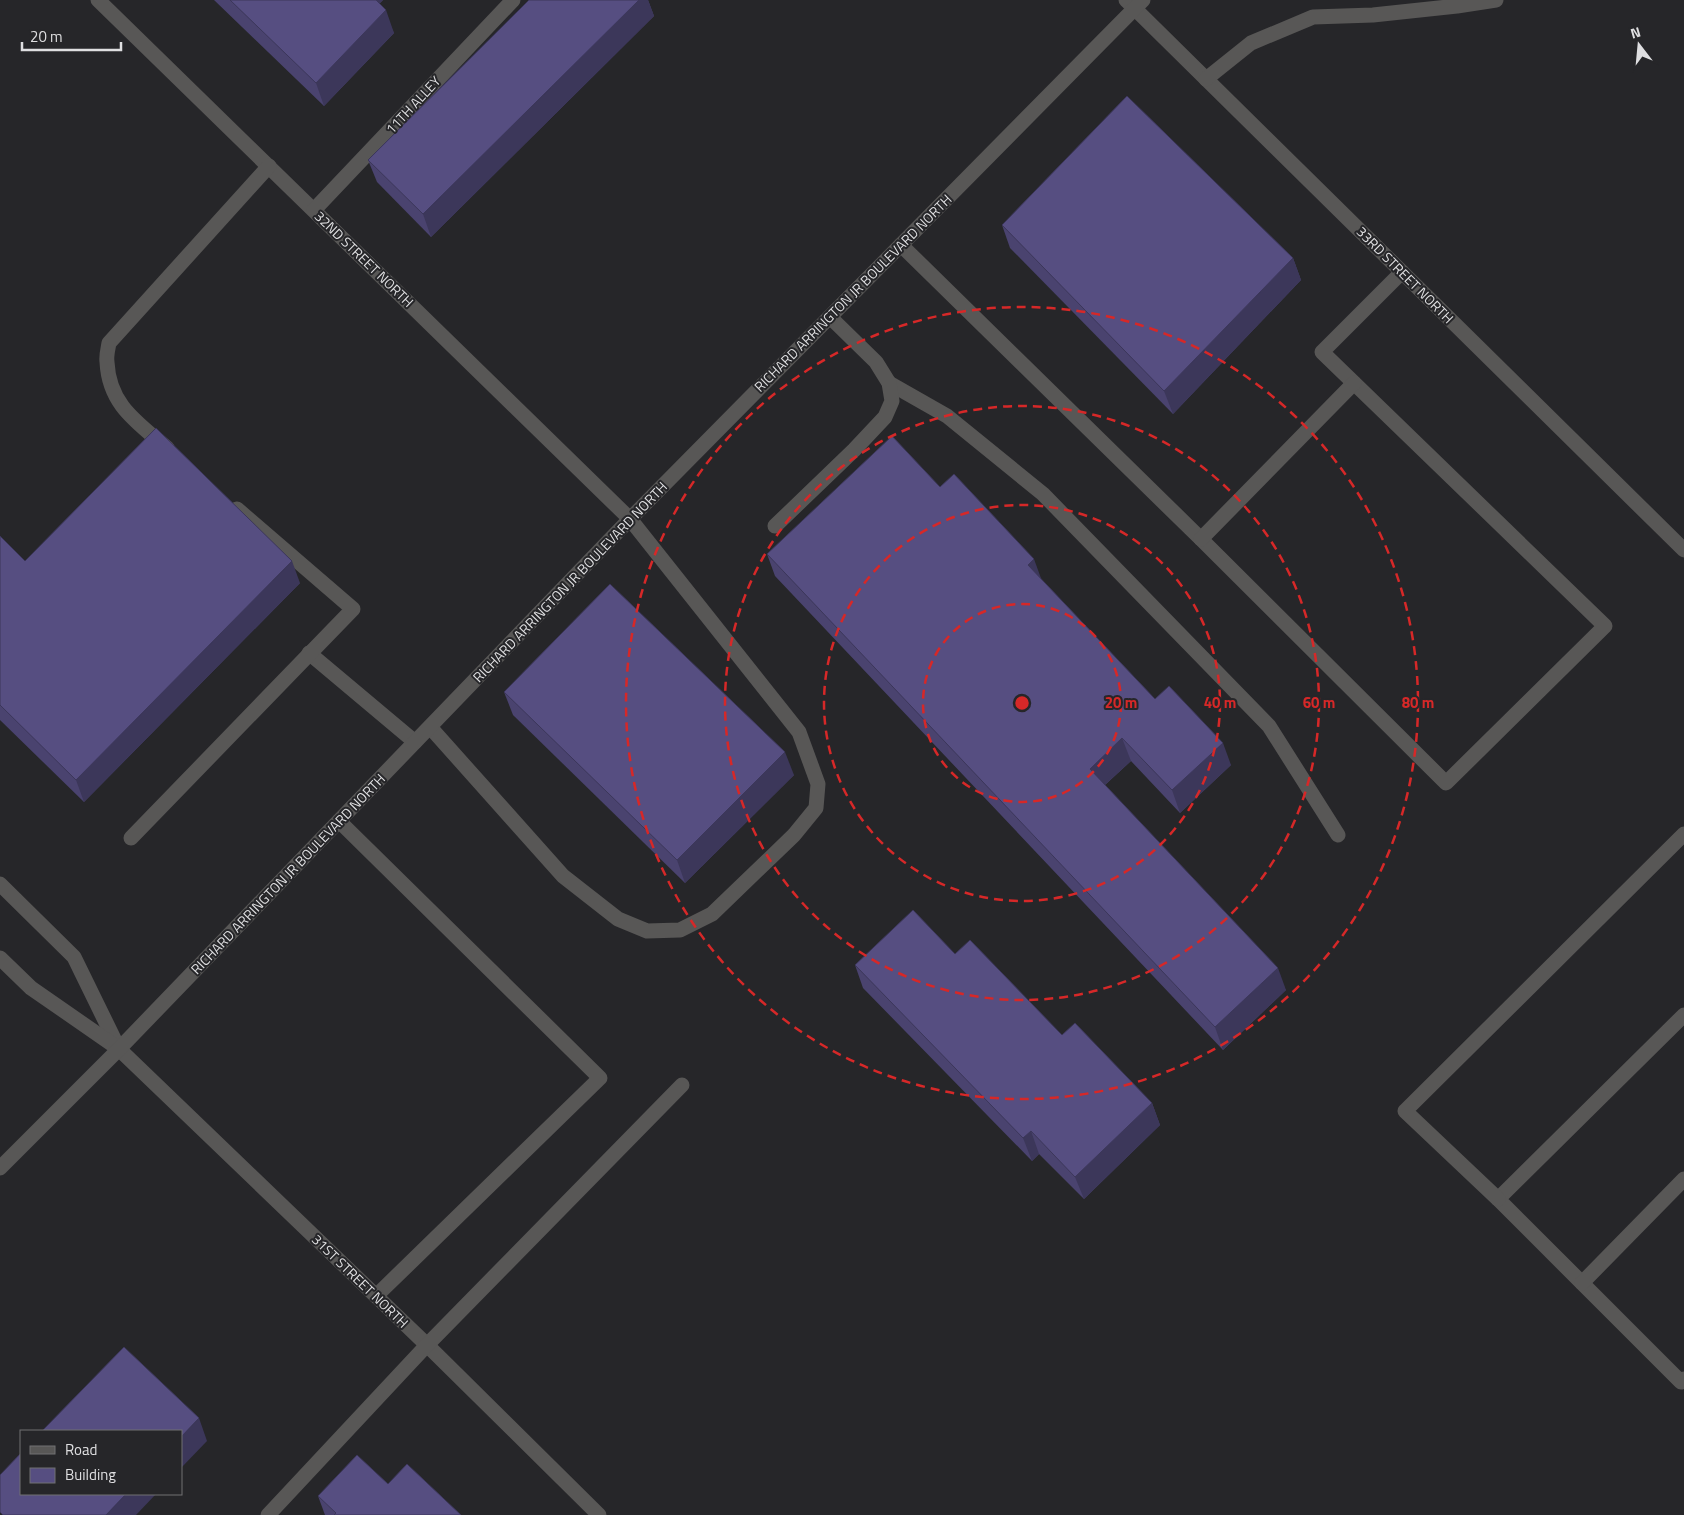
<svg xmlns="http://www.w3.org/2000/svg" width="1684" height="1515" viewBox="0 0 1684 1515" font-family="'Titillium Web',sans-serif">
<rect width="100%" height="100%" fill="#262629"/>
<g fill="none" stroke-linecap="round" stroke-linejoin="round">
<g stroke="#585756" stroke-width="15">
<path d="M98,0L630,519L799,732L818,784L816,808L794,835L712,914L680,930L647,931L618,919L563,876L430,727"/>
<path d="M1126,0L1684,550"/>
<path d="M1206,79L1251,43L1313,17L1373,15L1457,6L1496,0"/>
<path d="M314,210L513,0"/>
<path d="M901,245L1201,539L1446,783L1605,626L1322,352L1402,272"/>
<path d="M889,383L947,416L1043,494L1269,726L1338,835"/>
<path d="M167,448C137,422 109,405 107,362C106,356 108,349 109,343L269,166"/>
<path d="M775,526L854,450L885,417L892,401L889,383L876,362L830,317"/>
<path d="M1201,539L1354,383"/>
<path d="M309,653L415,742"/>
<path d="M339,821L600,1078L376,1296"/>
<path d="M131,838L353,609L237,509"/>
<path d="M0,884L74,957L118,1047"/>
<path d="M0,958L31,988L119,1049L427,1345L599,1515"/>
<path d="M1684,1015L1498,1199L1681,1382L1684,1379"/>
<path d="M0,1168L119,1049L630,519L1143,0"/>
<path d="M1498,1199L1405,1111L1684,834"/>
<path d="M1582,1283L1684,1179"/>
<path d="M268,1515L427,1345L682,1085"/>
</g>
</g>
<g fill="#4a436f">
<path d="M214,0H383L379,4L394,33L324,106Z"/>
<path d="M529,0H648L654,16L431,237L377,182L368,160Z"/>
<path d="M1002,225L1293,258L1301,280L1173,414L1010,248Z"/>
<path d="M940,487L1042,580L1155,699L1231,765L1180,813L1131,761L1105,785L1286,990L1223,1050L775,576L767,554Z"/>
<path d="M0,536L25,561L300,583L84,802L0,720Z"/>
<path d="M504,692L794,775L685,883L513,715Z"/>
<path d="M955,954L1152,1103L1160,1125L1084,1199L1039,1154L1032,1161L863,988L855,965Z"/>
<path d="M388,1484L461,1515H325L318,1496Z"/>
</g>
<g fill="#3c375a">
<path d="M368,0H383L372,11Z"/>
<path d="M639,0H648L654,16L431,237L423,214Z"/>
<path d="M386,10L394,33L324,106L316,83Z"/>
<path d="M1293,258L1301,280L1173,414L1164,391Z"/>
<path d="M1034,559L1042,581L1028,565Z"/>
<path d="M292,561L300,583L84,802L76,780Z"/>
<path d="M1122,738L1131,761L1098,791L1090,769Z"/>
<path d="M1223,743L1231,765L1180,813L1172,790Z"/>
<path d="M785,752L794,775L685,883L677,860Z"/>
<path d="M1278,968L1286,990L1223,1050L1215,1027Z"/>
<path d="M1152,1103L1160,1125L1084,1199L1075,1177Z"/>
<path d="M1031,1131L1039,1154L1032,1161L1023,1138Z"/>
<path d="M199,1418L207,1441L181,1468V1437Z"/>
<path d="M126,1494H156L136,1515H106Z"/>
</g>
<g fill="#564e81" stroke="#3c375a">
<path d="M230,0H376L386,10L316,83Z"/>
<path d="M529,0H639L423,214L368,160Z"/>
<path d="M1127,96L1293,258L1164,391L1002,225Z"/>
<path d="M156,428L292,561L76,780L0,705V536L25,561Z"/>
<path d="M892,436L940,487L954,474L1034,559L1028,565L1155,699L1169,686L1223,743L1172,790L1122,738L1090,769L1278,968L1215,1027L767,554Z"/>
<path d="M610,584L785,752L677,860L504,692Z"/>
<path d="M913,910L955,954L970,940L1062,1035L1075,1023L1152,1103L1075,1177L1031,1131L1023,1138L855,965Z"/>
<path d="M124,1347L199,1418L181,1437V1431H42Z"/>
<path d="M21,1453V1494H126L106,1515H3L0,1512V1475Z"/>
<path d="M357,1455L388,1484L407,1464L461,1515H334L336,1513L318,1496Z"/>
</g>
<g fill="none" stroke="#d62828" stroke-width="2.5" stroke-dasharray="9 6">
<circle cx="1022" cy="703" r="99"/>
<circle cx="1022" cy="703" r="198"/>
<circle cx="1022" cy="703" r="297"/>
<circle cx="1022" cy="703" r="396"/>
</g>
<g text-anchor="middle" stroke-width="4" stroke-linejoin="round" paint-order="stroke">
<g font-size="14" fill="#dfdfe1" stroke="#262629">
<text transform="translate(413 105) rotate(-47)" y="5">11TH ALLEY</text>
<text transform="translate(364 259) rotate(44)" y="5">32ND STREET NORTH</text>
<text transform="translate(1405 275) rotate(45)" y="5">33RD STREET NORTH</text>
<text transform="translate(853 293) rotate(-45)" y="5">RICHARD ARRINGTON JR BOULEVARD NORTH</text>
<text transform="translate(570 582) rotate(-46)" y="5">RICHARD ARRINGTON JR BOULEVARD NORTH</text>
<text transform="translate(288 874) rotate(-46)" y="5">RICHARD ARRINGTON JR BOULEVARD NORTH</text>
<text transform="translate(360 1281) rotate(44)" y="5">31ST STREET NORTH</text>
</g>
</g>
<circle cx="1022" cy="703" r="8" fill="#d62828" stroke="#262629" stroke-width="2.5"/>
<g font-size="15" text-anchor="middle" font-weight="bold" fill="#d62828" stroke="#262629" stroke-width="4" stroke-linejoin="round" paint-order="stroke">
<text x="1121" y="708">20 m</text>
<text x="1220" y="708">40 m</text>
<text x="1319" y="708">60 m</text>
<text x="1418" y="708">80 m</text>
</g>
<rect x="20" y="1430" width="162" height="65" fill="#262629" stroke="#707073"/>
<rect x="30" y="1446" width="25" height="8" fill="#585756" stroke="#707073"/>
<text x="65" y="1455" font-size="15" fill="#dfdfe1">Road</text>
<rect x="30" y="1468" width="25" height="15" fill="#564e81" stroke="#707073"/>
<text x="65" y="1480" font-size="15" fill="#dfdfe1">Building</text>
<g transform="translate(1639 45) rotate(344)" stroke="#262629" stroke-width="4" paint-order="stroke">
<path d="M0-4L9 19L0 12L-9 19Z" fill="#dfdfe1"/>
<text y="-8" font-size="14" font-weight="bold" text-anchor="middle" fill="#dfdfe1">N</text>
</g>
<path d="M22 42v8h99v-8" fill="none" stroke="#dfdfe1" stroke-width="2.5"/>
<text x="30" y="42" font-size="15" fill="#dfdfe1" stroke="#262629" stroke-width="4" paint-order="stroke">20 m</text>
</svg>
